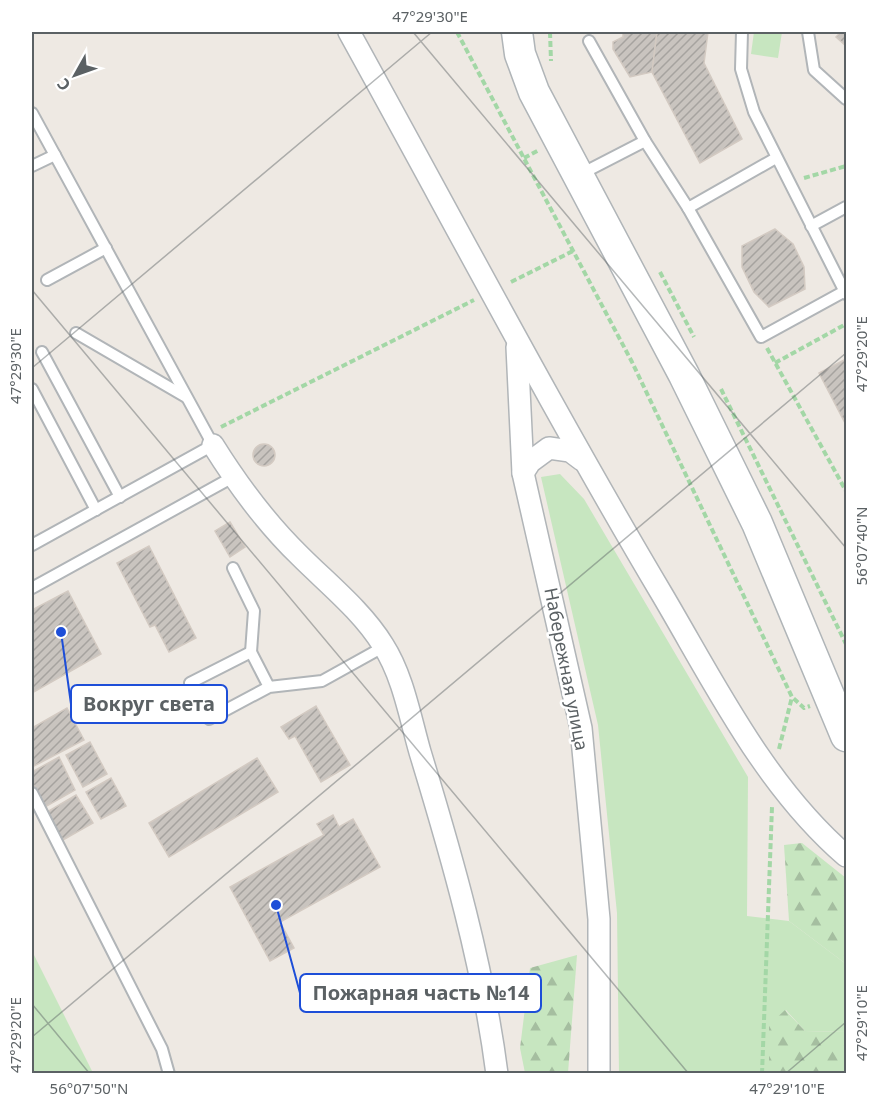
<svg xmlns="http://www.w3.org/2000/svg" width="878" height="1105" viewBox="0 0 878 1105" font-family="'Noto Sans',sans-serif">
<defs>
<pattern id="forest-firs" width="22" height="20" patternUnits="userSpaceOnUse" patternTransform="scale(1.5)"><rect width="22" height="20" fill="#c7e6c0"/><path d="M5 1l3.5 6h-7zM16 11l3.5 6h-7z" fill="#a5bea0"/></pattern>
<pattern id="building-hatch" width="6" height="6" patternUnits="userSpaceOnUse" patternTransform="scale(1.5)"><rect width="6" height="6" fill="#c9c4bf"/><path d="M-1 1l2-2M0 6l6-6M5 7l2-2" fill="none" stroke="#a6a39f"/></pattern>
</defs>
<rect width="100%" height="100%" fill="#eee9e3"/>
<g fill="#c7e6c0">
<path d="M754,32H782L778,58L751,54Z"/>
<path d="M560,474L584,499L748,777L747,916L789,921L846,964V1032L805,1031L786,1010L769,1026V1073H619L617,913L598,725L541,477Z"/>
<path d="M32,951L93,1073H32Z"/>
</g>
<g fill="url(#forest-firs)">
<path d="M802,843L846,878V964L789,921L784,845Z"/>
<path d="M577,955L568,1073H525L520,1048L530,968Z"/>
<path d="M785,1010L805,1031L846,1032V1073H769V1025Z"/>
</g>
<g fill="url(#building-hatch)" stroke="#d3cac2" stroke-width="1.5">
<path d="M623,32H657L652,72L630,77L613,49V42L623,37Z"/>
<path d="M657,32H708L704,63L742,139L700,163L652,72Z"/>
<path d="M841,32H846V46L836,37Z"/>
<path d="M775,229L793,244L804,267L805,289L769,307L754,292L742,267V246Z"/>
<path d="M846,359V425L819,373Z"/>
<circle cx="264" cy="455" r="11"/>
<path d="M230,522L245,547L230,557L215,531Z"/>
<path d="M149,546L196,638L169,652L155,625L150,627L117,563Z"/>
<path d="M68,591L101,654L32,693V610Z"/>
<path d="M316,706L350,765L321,782L295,736L289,739L281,727Z"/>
<path d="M67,708L84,740L32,767V728Z"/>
<path d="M90,742L107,774L83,787L66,755Z"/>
<path d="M59,757L75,790L45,807L32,782V772Z"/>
<path d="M257,758L278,792L169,857L149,823Z"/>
<path d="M111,778L126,806L101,819L86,792Z"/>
<path d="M76,795L93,823L63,840L47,812Z"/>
<path d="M333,815L339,827L353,819L380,867L280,922L294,948L270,961L230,887L324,835L317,824Z"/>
</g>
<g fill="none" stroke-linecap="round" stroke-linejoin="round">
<g stroke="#b1b5b8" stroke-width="14">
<g id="lane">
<path d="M742,32L741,69L754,112L846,294"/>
<path d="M808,32L814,70L846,99"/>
<path d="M589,41L645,141L688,208L776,158"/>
<path d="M32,113L213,445L32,545"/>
<path d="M32,166L55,155"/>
<path d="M579,175L645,141"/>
<path d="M688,208L761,337L845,291"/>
<path d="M811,226L846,207"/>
<path d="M47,280L106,248"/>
<path d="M76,333L186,397"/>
<path d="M42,352L120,497"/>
<path d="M32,389L96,510"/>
<path d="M233,568L254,611L251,652"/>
<path d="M32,588L233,477"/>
<path d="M269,687L251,652L190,683L209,719L269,687L322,681L385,646"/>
<path d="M32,793L162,1049L169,1074"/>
</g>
</g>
<g stroke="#b1b5b8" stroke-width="24">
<g id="street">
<path d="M349,32C453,220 553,411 663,596C716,686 765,786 846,856"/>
<path d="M517,347L523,473L581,728L599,919V1074"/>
<path d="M213,445C238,485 266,523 300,556C328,584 362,611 383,645C403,676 410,717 420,752C452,857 483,965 497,1074"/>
<path d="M523,473L530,462L549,448L570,451L582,460"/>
</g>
</g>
<g stroke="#b0b5b8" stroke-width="33">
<path id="secondary" d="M517,32L520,54L534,92L684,375L757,523L846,736"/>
</g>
<g stroke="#a3d7a6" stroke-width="4" stroke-dasharray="6 3" stroke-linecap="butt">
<path d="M457,32L632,362L792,697L804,708L810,706"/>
<path d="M550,32L551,61"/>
<path d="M524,158L539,150"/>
<path d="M804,178L846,166"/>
<path d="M660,272L694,337"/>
<path d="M511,282L573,251"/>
<path d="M767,348L846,491"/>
<path d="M775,363L846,324"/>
<path d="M721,389L846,644"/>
<path d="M221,427L474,300"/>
<path d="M779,749L792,697"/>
<path d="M762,1074L772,807"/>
</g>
<use href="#lane" stroke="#fff" stroke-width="10"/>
<use href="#street" stroke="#fff" stroke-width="21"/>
<use href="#secondary" stroke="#fff" stroke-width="30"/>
</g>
<path fill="none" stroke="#5b6164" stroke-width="1.5" stroke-opacity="0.45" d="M413,32L846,548M32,290L689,1074M32,368L432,32M32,1004L90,1074M32,1037L846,353M785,1074L846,1022"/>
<g text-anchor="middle" stroke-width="5" stroke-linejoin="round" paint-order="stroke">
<g font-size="18" fill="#5b6164" stroke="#fff">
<text transform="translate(566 669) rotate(79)" y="6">Набережная улица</text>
</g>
</g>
<path fill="none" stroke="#1d4ed8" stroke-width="2" d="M61 632L71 704M276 905L300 993"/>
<g fill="#1d4ed8" stroke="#fff" stroke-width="2">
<circle cx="61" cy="632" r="6"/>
<circle cx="276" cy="905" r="6"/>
</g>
<g fill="#fff" stroke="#1d4ed8" stroke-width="2">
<rect x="71" y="685" width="156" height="38" rx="6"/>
<rect x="300" y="974" width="241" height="38" rx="6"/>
</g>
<g font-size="20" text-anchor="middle" font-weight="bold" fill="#5b6164">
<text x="149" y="711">Вокруг света</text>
<text x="421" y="1000">Пожарная часть №14</text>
</g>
<rect width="878" height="1105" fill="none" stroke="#ffffff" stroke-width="66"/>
<g transform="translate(75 75) rotate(230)" stroke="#ffffff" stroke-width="4.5" paint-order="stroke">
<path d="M0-4.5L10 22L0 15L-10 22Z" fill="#5b6164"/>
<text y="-9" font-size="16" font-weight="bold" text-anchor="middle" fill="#5b6164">С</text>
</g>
<rect x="33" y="33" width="812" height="1039" fill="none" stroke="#5b6164" stroke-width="2"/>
<g font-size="15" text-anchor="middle" fill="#5b6164">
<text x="430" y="22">47°29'30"E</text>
<text transform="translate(862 354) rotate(-90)" y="5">47°29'20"E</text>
<text transform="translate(16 366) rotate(-90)" y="5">47°29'30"E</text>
<text transform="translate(862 546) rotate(-90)" y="5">56°07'40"N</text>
<text transform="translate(862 1023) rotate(-90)" y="5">47°29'10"E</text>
<text transform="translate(16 1035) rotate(-90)" y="5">47°29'20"E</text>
<text x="89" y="1094">56°07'50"N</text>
<text x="787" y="1094">47°29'10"E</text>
</g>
</svg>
